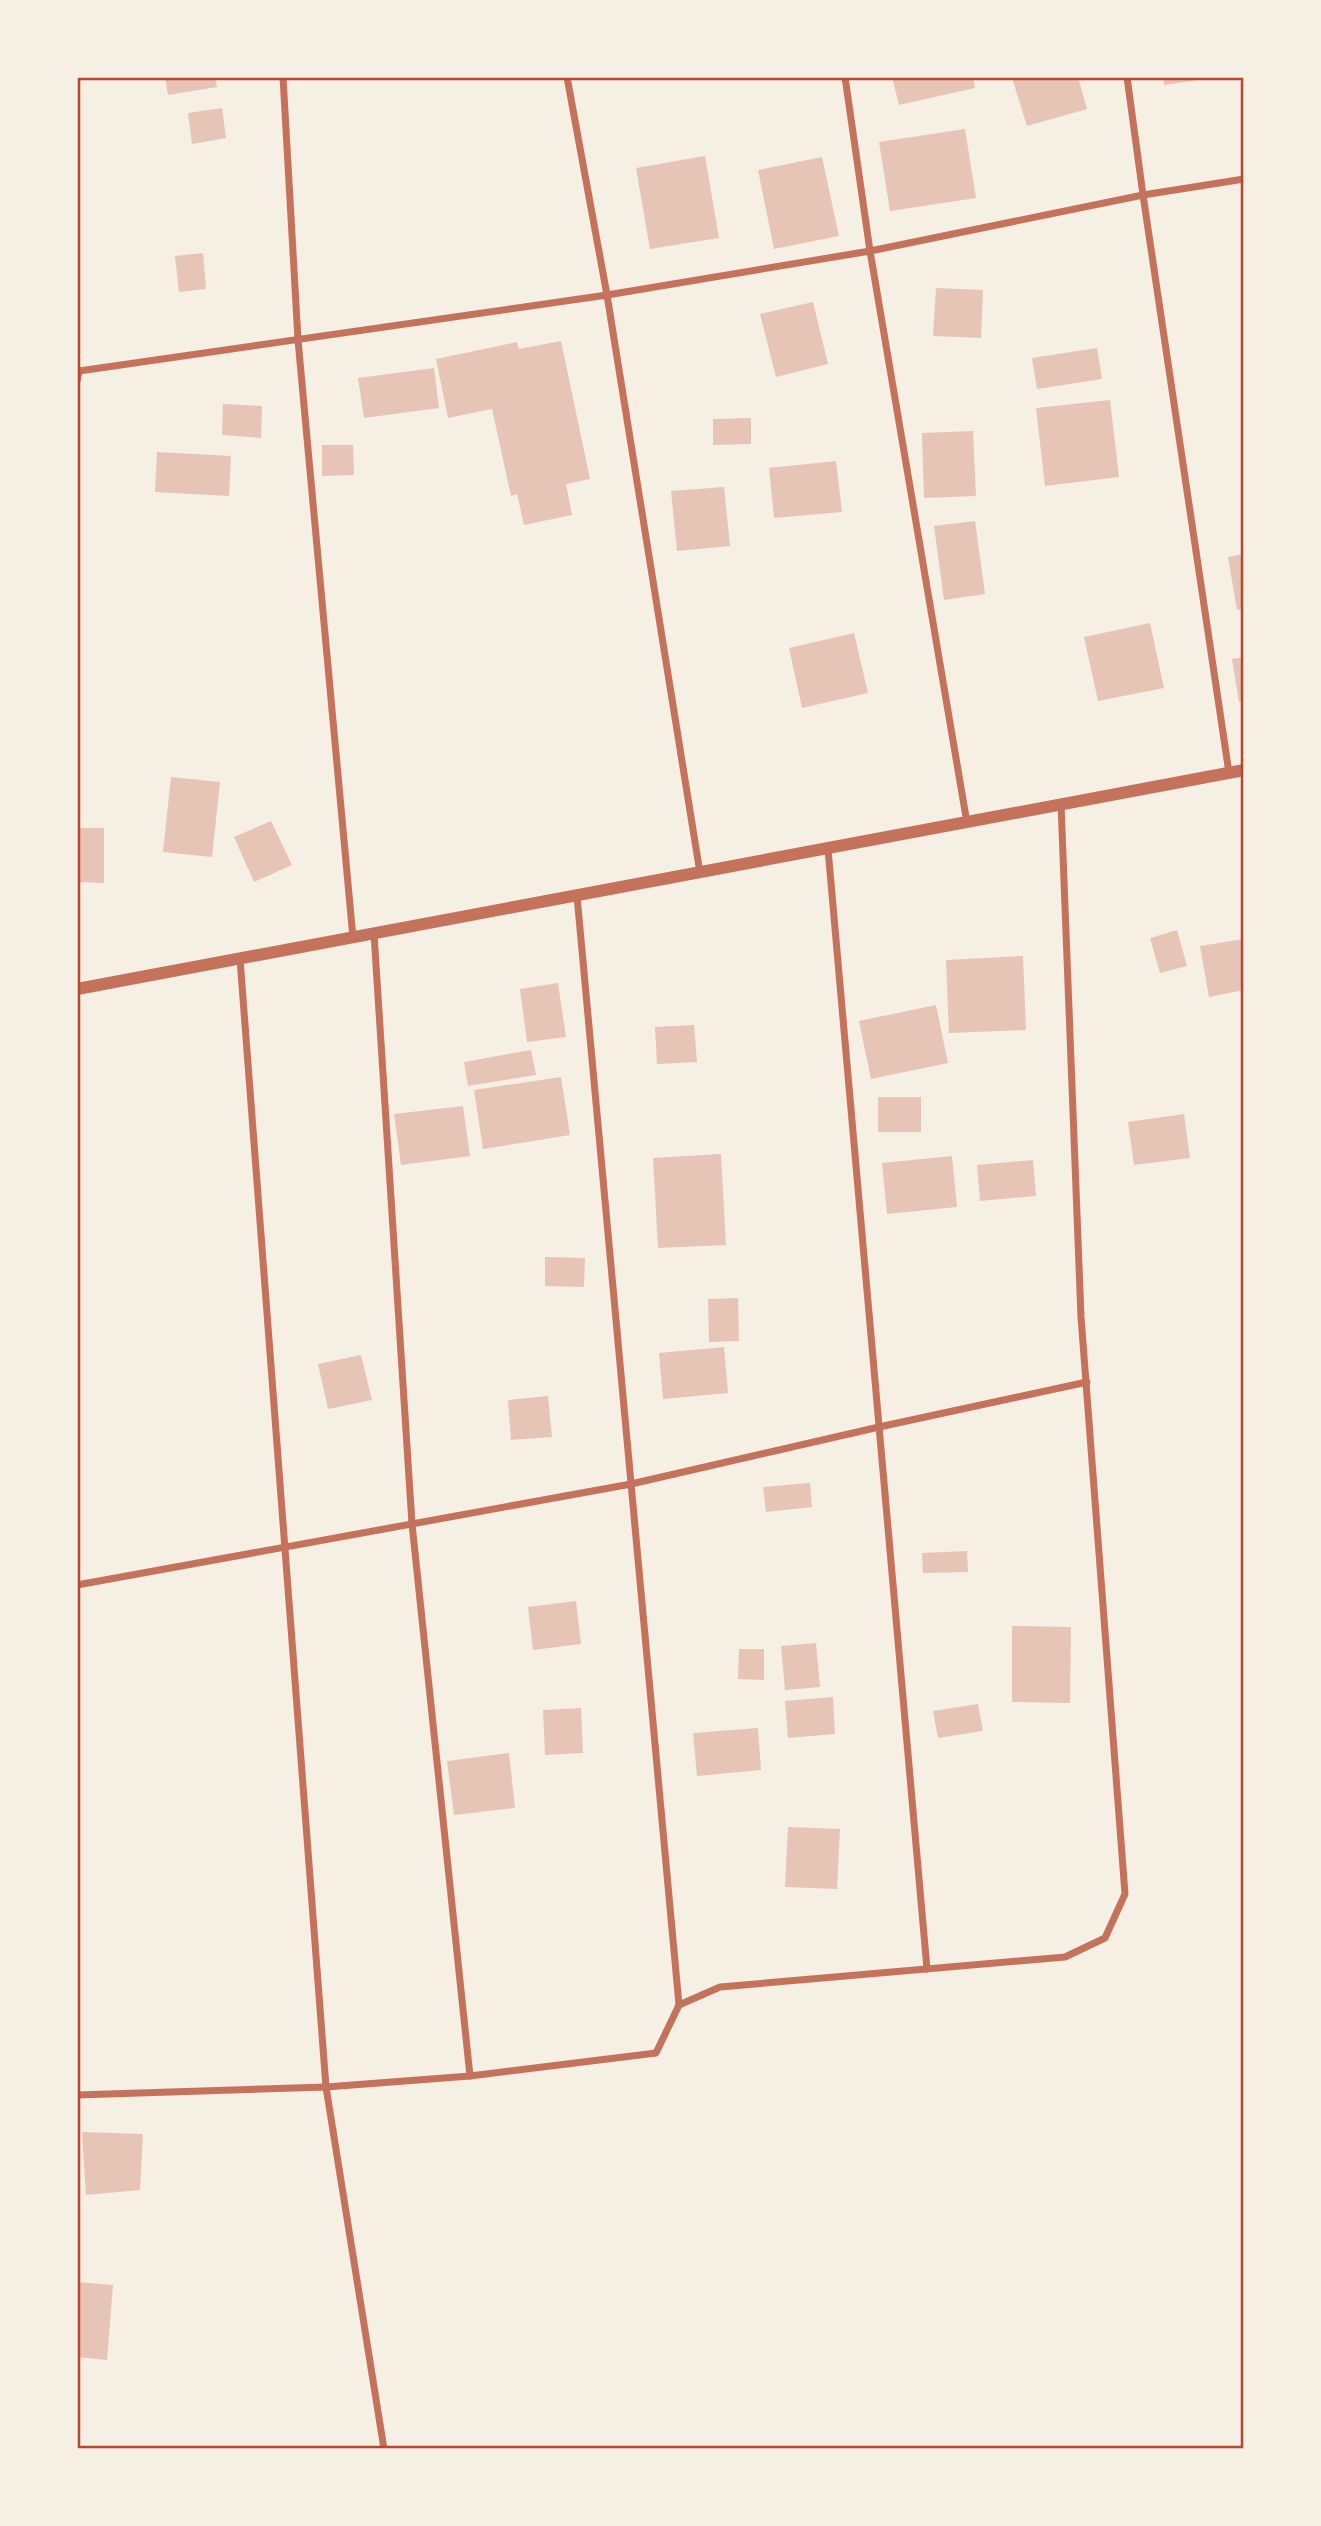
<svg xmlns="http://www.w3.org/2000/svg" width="1321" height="2526" viewBox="0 0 1321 2526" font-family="'Titillium Web',sans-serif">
<rect width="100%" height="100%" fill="#f6efe4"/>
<g fill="#e6c5b7">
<path d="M165,77H215L217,87L168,95Z"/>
<path d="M892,77H973L975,88L899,105Z"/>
<path d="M1015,77H1078L1087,109L1027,126L1012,78Z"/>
<path d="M1163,77H1204L1205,79L1164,85Z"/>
<path d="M222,108L226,138L192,144L188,113Z"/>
<path d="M965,129L976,198L890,211L879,142Z"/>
<path d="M705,156L719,238L650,249L636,168Z"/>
<path d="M822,157L839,236L774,249L758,170Z"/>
<path d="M203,253L206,289L179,292L175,256Z"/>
<path d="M936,288L983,290L981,338L933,336Z"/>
<path d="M813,302L828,364L776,377L760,314Z"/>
<path d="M561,341L590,479L566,484L572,515L524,525L517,494L511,496L492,409L448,418L436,359L517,342L519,349Z"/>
<path d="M1097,348L1102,379L1037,389L1032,358Z"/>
<path d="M434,368L439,408L364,418L358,378Z"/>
<path d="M1110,400L1119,477L1045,486L1036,408Z"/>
<path d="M223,404L262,406L261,438L222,435Z"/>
<path d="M751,418V444L713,445V419Z"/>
<path d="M973,431L976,496L924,498L922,433Z"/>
<path d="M322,445H353L354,475L322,476Z"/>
<path d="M157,452L231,456L229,496L155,492Z"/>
<path d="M836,461L842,512L774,518L769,468Z"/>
<path d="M724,487L730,546L677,551L671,491Z"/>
<path d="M975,521L985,594L944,600L934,526Z"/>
<path d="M1244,554V609L1237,610L1228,557Z"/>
<path d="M1150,623L1164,688L1098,701L1084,637Z"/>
<path d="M854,633L868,693L802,708L789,648Z"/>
<path d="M1244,657V701L1239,702L1232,659Z"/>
<path d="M171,777L220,782L212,857L163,852Z"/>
<path d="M271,821L292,865L254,882L234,837Z"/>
<path d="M77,828H104V883L77,882Z"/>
<path d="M1177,930L1187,966L1160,973L1150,938Z"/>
<path d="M1244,939V990L1209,997L1200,946Z"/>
<path d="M1023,956L1026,1030L949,1033L946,960Z"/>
<path d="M558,983L566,1037L527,1042L520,989Z"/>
<path d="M936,1005L948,1063L871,1079L859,1021Z"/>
<path d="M694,1025L697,1062L657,1064L655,1027Z"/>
<path d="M531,1050L536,1075L468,1086L464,1062Z"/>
<path d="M561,1077L570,1135L483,1149L474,1090Z"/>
<rect x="878" y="1097" width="43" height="35"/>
<path d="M463,1106L470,1156L401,1165L394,1114Z"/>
<path d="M1184,1114L1190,1158L1134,1165L1128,1122Z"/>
<path d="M721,1154L726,1245L658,1248L653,1158Z"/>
<path d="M952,1156L957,1207L887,1214L882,1163Z"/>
<path d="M1033,1160L1036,1196L980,1201L977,1165Z"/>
<path d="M545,1257L585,1258L584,1287L545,1286Z"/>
<path d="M738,1298L739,1341L709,1342L708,1299Z"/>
<path d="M724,1347L728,1393L663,1399L659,1353Z"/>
<path d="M361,1355L372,1400L328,1409L318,1364Z"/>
<path d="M548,1396L552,1437L511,1440L508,1400Z"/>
<path d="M810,1483L812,1507L766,1512L763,1487Z"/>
<path d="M967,1551L968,1572L923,1573L922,1553Z"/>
<path d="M576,1601L581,1644L533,1650L528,1607Z"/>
<path d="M1012,1626L1071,1627L1070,1703L1012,1702Z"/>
<path d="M816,1643L820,1687L785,1690L781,1646Z"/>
<path d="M739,1649H764V1680L738,1679Z"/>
<path d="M833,1697L835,1734L788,1738L785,1701Z"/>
<path d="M978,1704L983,1731L938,1738L933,1711Z"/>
<path d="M581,1708L583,1753L545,1755L543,1710Z"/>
<path d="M758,1728L761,1770L697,1776L693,1733Z"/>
<path d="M509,1753L515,1808L454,1815L447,1761Z"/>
<path d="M788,1827L840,1829L837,1889L785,1887Z"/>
<path d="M82,2132L143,2134L140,2190L86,2195Z"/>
<path d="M77,2282L113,2285L107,2360L77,2357Z"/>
</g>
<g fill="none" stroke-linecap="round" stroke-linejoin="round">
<g stroke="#c5725c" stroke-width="7">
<path d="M283,77L298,340L353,938"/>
<path d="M567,77L607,295L700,873"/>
<path d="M845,77L870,251L1143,195L1229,773"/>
<path d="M1127,77L1143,195L1244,179"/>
<path d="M77,381L79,371L607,295L870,251L967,823"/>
<path d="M828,849L927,1969"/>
<path d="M577,896L679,2005"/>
<path d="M374,934L412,1524L470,2076"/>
<path d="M240,959L326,2087L470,2076L656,2053L679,2005L720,1987L1065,1957L1105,1938L1125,1894L1081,1317L1061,804"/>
<path d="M77,1585L631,1484L879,1427L1087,1382"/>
<path d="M77,2095L326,2087L384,2449"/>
</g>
<path stroke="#c5725c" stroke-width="12" d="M77,989L1244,770"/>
</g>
<rect width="1321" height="2526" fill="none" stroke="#f6efe4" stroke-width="158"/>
<rect x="79" y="79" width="1163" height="2368" fill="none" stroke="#b5482f" stroke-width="2.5"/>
</svg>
